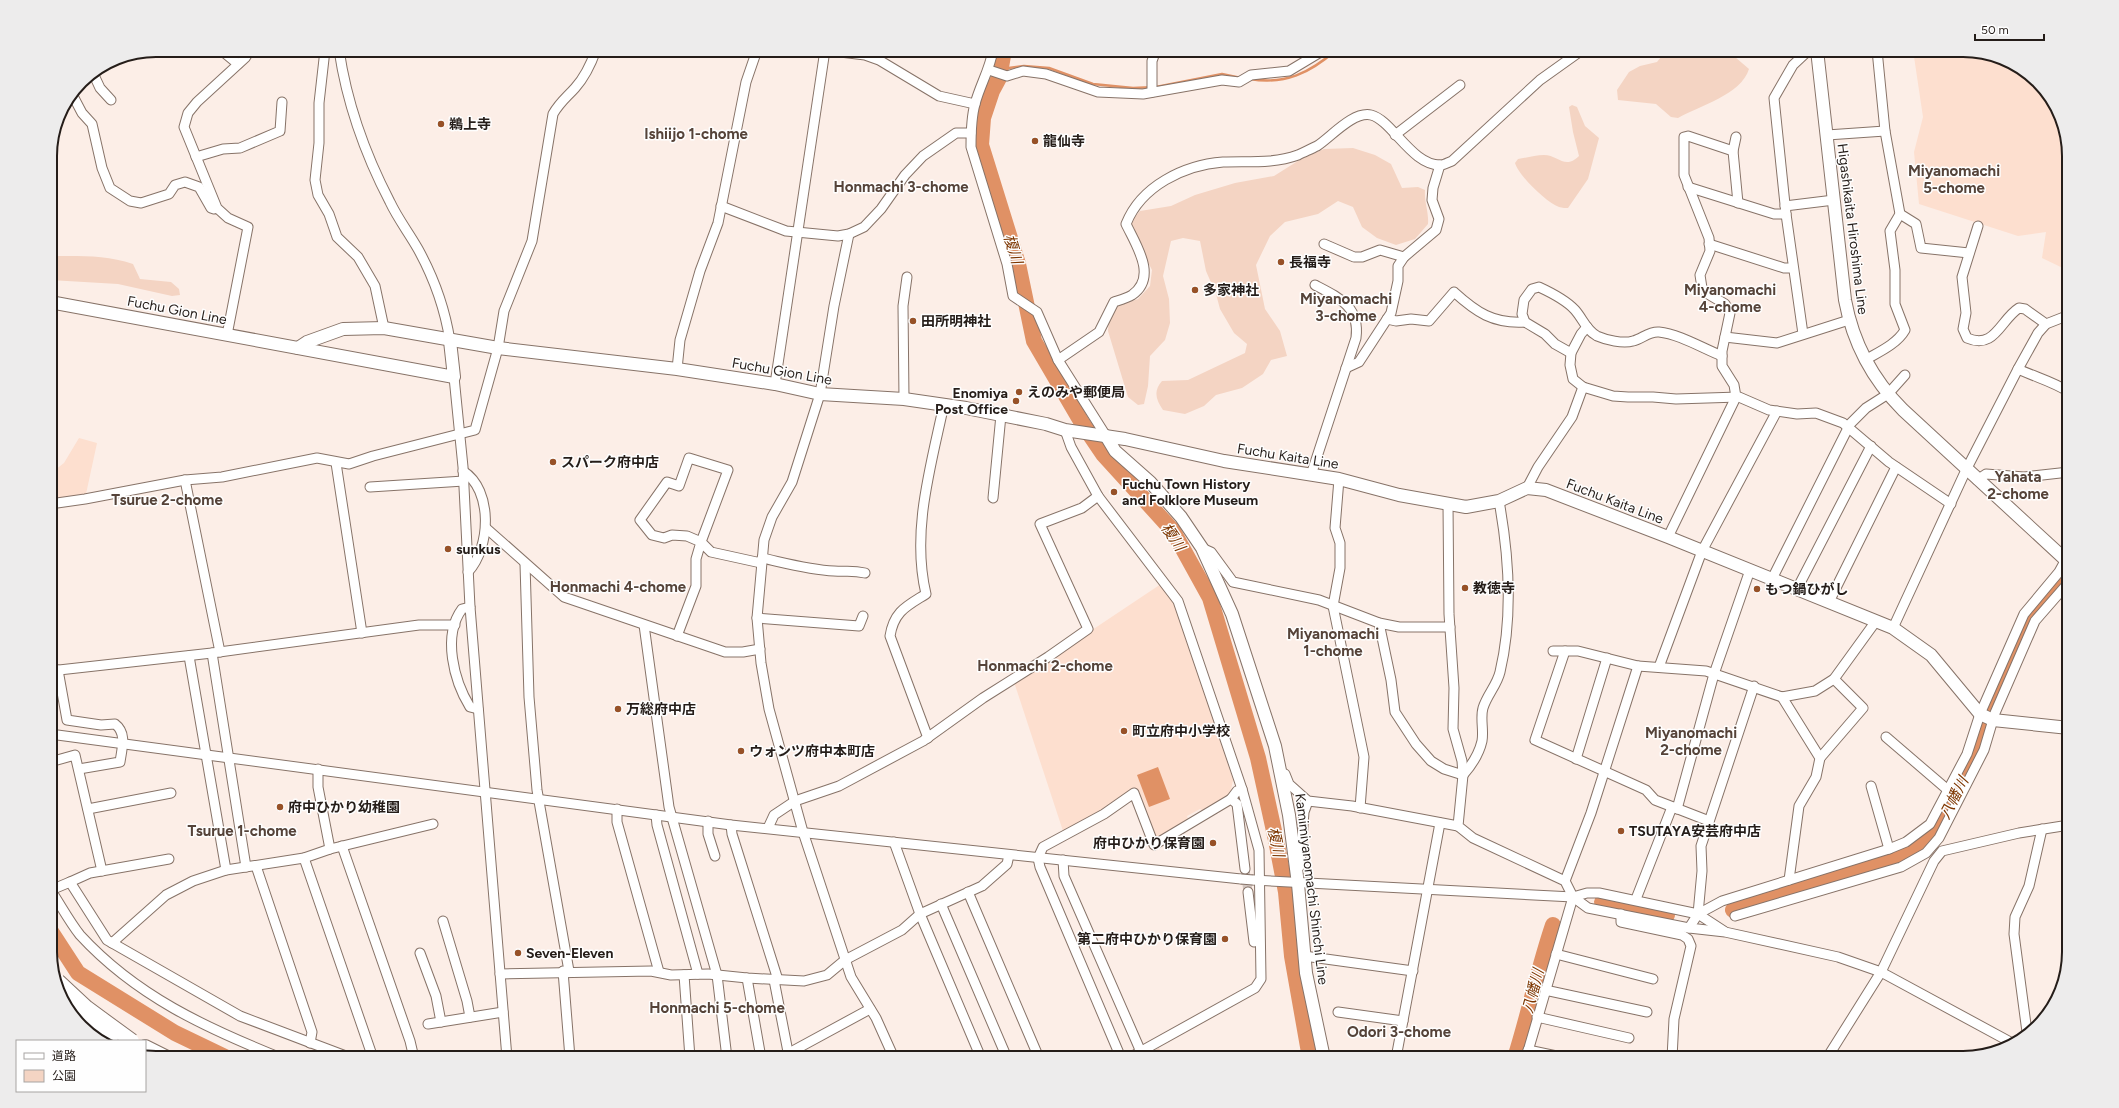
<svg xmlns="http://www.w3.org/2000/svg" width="2119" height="1108" viewBox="0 0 2119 1108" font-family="Figtree,'Noto Sans JP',sans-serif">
<rect width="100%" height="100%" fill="#fceee7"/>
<g fill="#fddfcf">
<path d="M1913,50H1963L2010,61L2051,97L2069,150V271L2042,258L2046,232L2018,236L1919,204L1914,152L1923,117Z"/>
<path d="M79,438L97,443L86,494L50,499V474L64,463Z"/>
<path d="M1161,584L1177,606L1233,780L1230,795L1205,812L1200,809L1187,816L1189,823L1157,839L1153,837L1134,788L1101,811L1063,831L1014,682Z"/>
</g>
<g fill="#f4d4c3">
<path d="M1678,50H1732L1735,57L1749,69C1741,95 1699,106 1678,118L1671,117L1656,104L1618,100L1617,90L1629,72L1640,66L1657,62L1661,57Z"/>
<path d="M1572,105L1577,107L1585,126L1599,138L1588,179L1568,208C1566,208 1562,208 1559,207C1546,202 1519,176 1515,163L1518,159C1526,158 1536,155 1544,155C1558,155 1565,170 1579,156L1573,132L1569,107Z"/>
<path d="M1353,148L1375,155L1391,164L1402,188L1418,187L1425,190C1424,202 1429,212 1428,224L1415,239L1396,245L1377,238L1362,227L1353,207L1338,201L1318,214L1285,222L1270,236L1256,265L1265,309L1280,331L1287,356L1271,360L1263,374L1242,388L1216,395L1204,406L1185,414L1163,410C1156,400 1153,391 1162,381L1188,380L1245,353L1247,344L1234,333L1220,309L1216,294L1206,271L1200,241L1183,238L1171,241L1163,276L1169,299L1170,323L1165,340L1150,356L1148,386L1144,404L1138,405L1128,397L1108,331L1109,318L1117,306L1138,299L1150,286L1152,270L1131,229L1132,220L1140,211L1171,206L1195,195L1235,183L1274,176L1301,159L1324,149Z"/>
<path d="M55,256C81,256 107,255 133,264L140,279L171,282L179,289L180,295L172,296L118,284L50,280V259Z"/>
<path d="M1159,1048L1164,1058H1140Z"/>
</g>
<g fill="#e09165">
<path d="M1928,50H1953V55L1929,57Z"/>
<path d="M1158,767L1170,799L1149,807L1137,775Z"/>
</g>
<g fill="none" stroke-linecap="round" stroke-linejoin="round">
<g stroke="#e09165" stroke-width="2.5">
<path d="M1001,69L1024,66L1049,68L1093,84L1133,88L1156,87L1222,74L1241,78"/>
<path d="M1250,79C1285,85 1310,73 1336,50"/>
</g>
<g stroke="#e09165" stroke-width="16">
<path d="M1004,50L999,78L992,91L983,118L981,145L1018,264L1034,341L1082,423L1103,454L1173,531L1210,598L1258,758L1276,840L1286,892L1292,956L1310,1058"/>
<path d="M1602,902L1615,903L1667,915"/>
<path d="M1733,910L1890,862L1911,852L1942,823L1975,755L1991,706L2028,617L2035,607L2069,570"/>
<path d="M50,930L78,973L175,1033L227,1058"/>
<path d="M1515,1058C1529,1014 1538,969 1553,925"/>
</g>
<path stroke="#d1c4be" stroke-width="9" stroke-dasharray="9 4.5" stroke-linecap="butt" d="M1245,869L1248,892"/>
<g stroke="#877368" stroke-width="11">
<g id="minor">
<path d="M221,50L238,64"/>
<path d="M325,50L319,103V143L315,180L318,195L329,214L337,237L358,257L375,286L384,328"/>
<path d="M339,50C347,104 365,154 390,202C398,219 409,233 418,249C434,278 445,309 450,341"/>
<path d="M824,50L865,55L879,60L939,96L975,104"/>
<path d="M993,50C990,69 980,85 975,104C971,118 971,133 971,147L1007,264L1013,296L1037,312L1058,360L1106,436"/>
<path d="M989,70L1007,76L1023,71L1046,74L1098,92L1143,94L1222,80L1239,82L1251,75L1289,71L1324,50"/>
<path d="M93,73L100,88L111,100"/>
<path d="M1152,92V61L1156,50"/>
<path d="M72,94L82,113L92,124L102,168L110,188L130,201L141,203L169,194L175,185L185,182L199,187L211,208L214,209"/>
<path d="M1395,135L1460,85"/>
<path d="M1827,135L1885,131"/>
<path d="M1736,137L1733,151L1738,203"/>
<path d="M196,157L223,149L240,148L280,131L282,102"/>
<path d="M1688,187L1774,214H1786"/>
<path d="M721,206L786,231L838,236L849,234L864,227L881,209L905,175L923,156L956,133H971"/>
<path d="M1785,206L1834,200"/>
<path d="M1900,214L1916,224L1921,248L1969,253"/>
<path d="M1978,226L1962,277L1966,313L1963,329L1967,338C1995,350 2000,320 2019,308L2025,309L2046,324"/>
<path d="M849,234L834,306L820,394L792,482L772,517L764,540L757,618L761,663L769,709L803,832L851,977L876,1018L894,1058"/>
<path d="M1324,244L1354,257H1362L1380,250L1404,257"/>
<path d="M1709,244L1784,268H1793"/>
<path d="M1387,319L1396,321L1411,319L1429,321L1454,292C1476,312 1493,324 1525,322"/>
<path d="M1587,327L1581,334L1571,353L1570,365L1573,379L1583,387L1613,396L1628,397H1653L1676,399L1739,397L1769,410L1797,414L1816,413L1843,423L1889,462L1951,504"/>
<path d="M1803,334L1786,214L1774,98L1793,65L1809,50"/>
<path d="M227,335L248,227L228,218L217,208L184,127L188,113L197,102L245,58L250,50"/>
<path d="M1725,337L1777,343L1849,320"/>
<path d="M1571,353L1555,344L1545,334L1525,322L1522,314L1524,300L1532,289L1539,287C1552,293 1566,300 1575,310C1583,319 1586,330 1597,336C1606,340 1623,344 1633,341C1642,339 1649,331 1659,332C1679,334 1702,348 1722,356"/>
<path d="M1058,360L1099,332L1114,302C1120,300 1127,298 1132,295C1158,277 1136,245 1126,224C1141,186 1184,165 1223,162C1248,161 1273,164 1298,155C1304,152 1311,149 1317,146C1331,137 1353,111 1371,115C1392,120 1412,166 1441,165C1444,165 1449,162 1452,161L1540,80L1582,50"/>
<path d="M1865,360C1879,352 1897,344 1905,330L1895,304V270L1890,231L1900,214L1885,131L1877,50"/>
<path d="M1346,368L1359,362L1391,313L1398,281V266L1404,257L1436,230L1439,219L1432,200L1433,188L1440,165"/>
<path d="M677,369L680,340L700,271L718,223L746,82L757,50"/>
<path d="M2018,369C2035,377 2054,382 2069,392"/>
<path d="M454,377L463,467L470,607L507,1058"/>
<path d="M775,384L825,50"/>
<path d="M904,399L903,306L907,277"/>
<path d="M1847,427L1866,408L1888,394L1905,375"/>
<path d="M1065,430L1071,447L1098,496L1178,601L1242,789"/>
<path d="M336,463L362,633"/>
<path d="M463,471C493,490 491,547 468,572"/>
<path d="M1311,475L1356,338C1360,307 1340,298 1315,285"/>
<path d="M1339,479L1335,528L1340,543V568L1333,606L1364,757L1360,808"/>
<path d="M185,480L220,652"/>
<path d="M1977,480L1986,474L2024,477L2069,472"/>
<path d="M370,487L464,481"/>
<path d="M1527,488L1538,467L1572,417L1583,387"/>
<path d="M993,498L1001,415"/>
<path d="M50,504L85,499L185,480L222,477L317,458L349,464L373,456L475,430L498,348L504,311L532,241L553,114C560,102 566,98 575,88C585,77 591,64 596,50"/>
<path d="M1448,504L1449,614L1454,688L1453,729L1462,761L1463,775L1458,826L1473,838L1565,881L1573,897L1588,908L1689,928L1725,932L1838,957L1881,972L2014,1044"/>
<path d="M486,528L564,597L725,652H743L760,649"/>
<path d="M1668,537L1736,397L1734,385L1722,366V351L1730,313L1725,304L1708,294L1702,288L1700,275L1710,251L1709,238L1684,175V137L1688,136L1733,151"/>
<path d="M1202,548L1211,552L1233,582L1319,600L1379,623L1399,627H1450"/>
<path d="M762,558C785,563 810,570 834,571C846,572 852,570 865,573"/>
<path d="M525,564L529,697L537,790L569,971"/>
<path d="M1772,579L1848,428"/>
<path d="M1797,589L1871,446"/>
<path d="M1829,602L1896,467"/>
<path d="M470,607L462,609C442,636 454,681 470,707L478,709"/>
<path d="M757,618L859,626L863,616"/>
<path d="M1379,623L1391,680L1395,712L1416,744L1431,761L1444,769L1463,775"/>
<path d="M644,625L669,807L717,975L727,1058"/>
<path d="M1893,628L1966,470L2018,369L2038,333L2046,324L2069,315"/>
<path d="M677,636L696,586V559L701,542L728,470L689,458L679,486L667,482L640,520L652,535L664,538L672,535L687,536L701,542L711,552L761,563"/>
<path d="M1553,651H1578L1638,666L1706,671L1782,697L1815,691L1834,679L1876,621"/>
<path d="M1565,651L1535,740L1646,790L1655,800L1709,821"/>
<path d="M212,653L246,867"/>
<path d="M189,656L226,870"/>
<path d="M1659,667L1702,551L1777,411"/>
<path d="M58,670L67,720L101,725L115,724C127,733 122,748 120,762L79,769"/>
<path d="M50,671L212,653L419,625H455"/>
<path d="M1782,697L1820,758L1816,777L1799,806L1789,880"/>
<path d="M50,734L731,825L1241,879"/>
<path d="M1886,737L1949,791"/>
<path d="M928,738L890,636C894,611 907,606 926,594C911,531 931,466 944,404"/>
<path d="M1820,758L1863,708L1834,679"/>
<path d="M1576,759L1607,658"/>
<path d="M50,762L75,755L102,871"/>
<path d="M318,769V787L330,849"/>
<path d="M1285,774L1289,784L1308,801L1352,806L1458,826"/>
<path d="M1463,775C1471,766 1479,754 1482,741C1484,730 1480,718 1483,708C1487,695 1497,685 1500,672C1513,617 1509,556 1499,501"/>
<path d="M1871,786L1889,849"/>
<path d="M88,809L171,793"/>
<path d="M617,809V822L659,972"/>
<path d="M1677,809L1714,674L1750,570"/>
<path d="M656,815L657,825L698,974"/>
<path d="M708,821V834L715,856"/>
<path d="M731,825L732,834L778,980"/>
<path d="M768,828L774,815L795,801L839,786L923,741L983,698L1048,657L1088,629L1040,524L1082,508L1098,496"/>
<path d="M894,842L920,914L981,1058"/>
<path d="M342,846L410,1041L414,1058"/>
<path d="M304,858L373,1058"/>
<path d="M1063,860L1064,876L1141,1052"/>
<path d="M256,866L312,1032L310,1043"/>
<path d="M1300,866L1304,812L1308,801"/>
<path d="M1253,880L1573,897L1587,893H1599L1698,914L1724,931"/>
<path d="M1565,881L1591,813L1638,666"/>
<path d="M70,882L90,873L169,859"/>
<path d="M50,889C60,904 69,921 80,935C136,996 206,1028 281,1058"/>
<path d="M51,890L70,882L107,940L240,1016L351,1058"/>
<path d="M968,892L1039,1058"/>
<path d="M1248,892L1254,942"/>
<path d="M1636,899L1672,807"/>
<path d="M941,904L1007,1058"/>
<path d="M1621,914V922L1682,935L1688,939L1691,946L1674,1019L1672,1058"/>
<path d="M1698,914L1722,901L1889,849L1906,842L1930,824L1967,754L1980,714L2024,614L2059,572L2069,554"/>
<path d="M1735,916L1901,867L1926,853L1939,838L1984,750L1995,713L2035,621L2069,582"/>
<path d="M443,921L467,1001L470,1017"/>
<path d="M1689,928L1698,914L1702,871L1701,846L1754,686"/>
<path d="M112,943L166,895L193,881L226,870L304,858L330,849L433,824"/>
<path d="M420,953L436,996L441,1022"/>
<path d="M1556,954L1653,979"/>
<path d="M1304,956L1413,971"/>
<path d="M563,971L570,1058"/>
<path d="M500,974L651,971L671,975L708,974L747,978L804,981L827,975L845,960L902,930L920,914L982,886L1007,864L1009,855"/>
<path d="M684,975L690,1058"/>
<path d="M747,978L761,1058"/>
<path d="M774,980L789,1057"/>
<path d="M1545,990L1647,1012"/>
<path d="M1338,1012L1403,1021"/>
<path d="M1537,1017L1629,1038"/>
<path d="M428,1024L503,1012"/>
<path d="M2027,1032L2014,934L2015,917L2029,886L2042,829"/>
<path d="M1528,1050L1566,1058"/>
<path d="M789,1053L870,1009"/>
<path d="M1121,1058L1040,867L1038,858L1043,847L1104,814L1134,793L1154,845L1231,799L1237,804L1245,869"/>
<path d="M1129,1058L1255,988L1261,979L1259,850L1242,789L1237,791L1231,799"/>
<path d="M1396,1058L1440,823"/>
<path d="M1526,1058L1573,897"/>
<path d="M1827,1058L1881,972L1934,861L1942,851L2019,833L2069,825"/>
</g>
</g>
<g stroke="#877368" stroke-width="14">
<g id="major">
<path d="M1817,50L1845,300C1853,343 1872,379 1903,410L2069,563"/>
<path d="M50,302L454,377L450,341"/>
<path d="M298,348L307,342L343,329L384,328L498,348L677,369L775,384L820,394L904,399L966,408L1046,424L1065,430L1125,439L1224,461L1339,479L1399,495L1466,507L1499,501L1527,488L1546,490L1668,537L1893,628L1931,655L1980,714L1993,720L2069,728"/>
<path d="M1106,436L1115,451L1150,482L1181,517L1202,548L1232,614L1275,746L1289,815L1298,884L1306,973L1324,1058"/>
</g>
</g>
<g stroke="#877368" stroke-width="16">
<path id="highway" d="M145,1047L167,1058"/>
</g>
<use href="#minor" stroke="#fff" stroke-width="9"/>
<use href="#major" stroke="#fff" stroke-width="12"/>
<use href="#highway" stroke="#fff" stroke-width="14"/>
<g stroke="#877368" stroke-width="11" stroke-linecap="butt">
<path id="minor-bridge" d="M1241,879L1253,880"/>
</g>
<g stroke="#877368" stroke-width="16" stroke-linecap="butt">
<g id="highway-bridge">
<path d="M58,981L87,1008L132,1041"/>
<path d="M66,1006L111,1041"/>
</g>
</g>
<use href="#minor-bridge" stroke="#fff" stroke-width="9"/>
<use href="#highway-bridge" stroke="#fff" stroke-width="14"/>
</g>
<g fill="#975127" stroke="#fefefe" stroke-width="1.5">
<circle cx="441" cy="124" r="4"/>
<circle cx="1035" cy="141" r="4"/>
<circle cx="1281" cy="262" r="4"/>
<circle cx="1195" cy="290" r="4"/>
<circle cx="913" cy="321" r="4"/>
<circle cx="1019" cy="392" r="4"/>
<circle cx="1016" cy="401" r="4"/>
<circle cx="553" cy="462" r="4"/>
<circle cx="1114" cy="492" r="4"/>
<circle cx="448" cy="549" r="4"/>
<circle cx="1465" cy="588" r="4"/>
<circle cx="1757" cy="589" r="4"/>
<circle cx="618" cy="709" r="4"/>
<circle cx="1124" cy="731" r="4"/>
<circle cx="741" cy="751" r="4"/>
<circle cx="280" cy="807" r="4"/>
<circle cx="1621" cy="831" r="4"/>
<circle cx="1213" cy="843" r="4"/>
<circle cx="1225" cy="939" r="4"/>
<circle cx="518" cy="953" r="4"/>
</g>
<g text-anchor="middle" stroke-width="3" stroke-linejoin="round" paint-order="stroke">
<g font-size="14" font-weight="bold" fill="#251d19" stroke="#fefefe" text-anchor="start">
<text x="449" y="129">鵜上寺</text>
<text x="1043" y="146">龍仙寺</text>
<text x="1289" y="267">長福寺</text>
<text x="1203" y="295">多家神社</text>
<text x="921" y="326">田所明神社</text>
<text x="1027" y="397">えのみや郵便局</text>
<text x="1008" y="398" text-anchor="end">Enomiya<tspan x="1008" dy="16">Post Office</tspan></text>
<text x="561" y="467">スパーク府中店</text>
<text x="1122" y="489">Fuchu Town History<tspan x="1122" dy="16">and Folklore Museum</tspan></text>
<text x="456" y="554">sunkus</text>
<text x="1473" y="593">教徳寺</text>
<text x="1765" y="594">もつ鍋ひがし</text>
<text x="626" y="714">万総府中店</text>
<text x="1132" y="736">町立府中小学校</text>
<text x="749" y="756">ウォンツ府中本町店</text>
<text x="288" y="812">府中ひかり幼稚園</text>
<text x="1629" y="836">TSUTAYA安芸府中店</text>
<text x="1205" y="848" text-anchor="end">府中ひかり保育園</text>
<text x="1217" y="944" text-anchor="end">第二府中ひかり保育園</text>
<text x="526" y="958">Seven-Eleven</text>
</g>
<g font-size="14" fill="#251d19" stroke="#fefefe">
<text transform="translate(1853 229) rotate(83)" y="5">Higashikaita Hiroshima Line</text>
<text transform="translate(177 310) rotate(11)" y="5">Fuchu Gion Line</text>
<text transform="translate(782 371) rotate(10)" y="5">Fuchu Gion Line</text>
<text transform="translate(1288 456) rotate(9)" y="5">Fuchu Kaita Line</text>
<text transform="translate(1615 501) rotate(21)" y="5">Fuchu Kaita Line</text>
<text transform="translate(1312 889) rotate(83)" y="5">Kamimiyanomachi Shinchi Line</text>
</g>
<g font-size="15" font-weight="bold" fill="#554339" stroke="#fefefe">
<text x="696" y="139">Ishiijo 1-chome</text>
<text x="1954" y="176">Miyanomachi<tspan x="1954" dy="17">5-chome</tspan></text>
<text x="901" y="192">Honmachi 3-chome</text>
<text x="1730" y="295">Miyanomachi<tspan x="1730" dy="17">4-chome</tspan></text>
<text x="1346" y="304">Miyanomachi<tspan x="1346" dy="17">3-chome</tspan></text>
<text x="2018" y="482">Yahata<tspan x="2018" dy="17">2-chome</tspan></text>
<text x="167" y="505">Tsurue 2-chome</text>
<text x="618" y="592">Honmachi 4-chome</text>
<text x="1333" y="639">Miyanomachi<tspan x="1333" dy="17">1-chome</tspan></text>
<text x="1045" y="671">Honmachi 2-chome</text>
<text x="1691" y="738">Miyanomachi<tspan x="1691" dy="17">2-chome</tspan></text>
<text x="242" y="836">Tsurue 1-chome</text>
<text x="717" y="1013">Honmachi 5-chome</text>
<text x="1399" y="1037">Odori 3-chome</text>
</g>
<g font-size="15" font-style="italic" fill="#7d3600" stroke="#fefefe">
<text transform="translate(1013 249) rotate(73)" y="5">榎川</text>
<text transform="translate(1173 537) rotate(56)" y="5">榎川</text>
<text transform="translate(1954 798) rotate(-63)" y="5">八幡川</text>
<text transform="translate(1276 842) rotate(78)" y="5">榎川</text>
<text transform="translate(1533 991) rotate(-75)" y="5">八幡川</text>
</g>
</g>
<path d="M0 0H2119V1108H0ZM156 57H1963A99 99 0 0 1 2062 156V952A99 99 0 0 1 1963 1051H156A99 99 0 0 1 57 952V156A99 99 0 0 1 156 57Z" fill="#edecec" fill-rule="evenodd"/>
<path fill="none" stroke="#251d19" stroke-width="2" d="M156 57H1963A99 99 0 0 1 2062 156V952A99 99 0 0 1 1963 1051H156A99 99 0 0 1 57 952V156A99 99 0 0 1 156 57Z"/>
<rect x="16" y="1040" width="130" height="52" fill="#fefefe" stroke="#a7a4a2"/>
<rect x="24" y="1053" width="20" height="6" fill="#ffffff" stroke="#a7a4a2"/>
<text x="52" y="1060" font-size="12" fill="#251d19">道路</text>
<rect x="24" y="1070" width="20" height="12" fill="#f4d4c3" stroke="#a7a4a2"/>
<text x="52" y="1080" font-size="12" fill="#251d19">公園</text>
<path d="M1975 34v6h69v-6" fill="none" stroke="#251d19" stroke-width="2"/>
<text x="1981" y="34" font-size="12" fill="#251d19" stroke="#fefefe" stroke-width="3" paint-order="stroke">50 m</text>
</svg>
